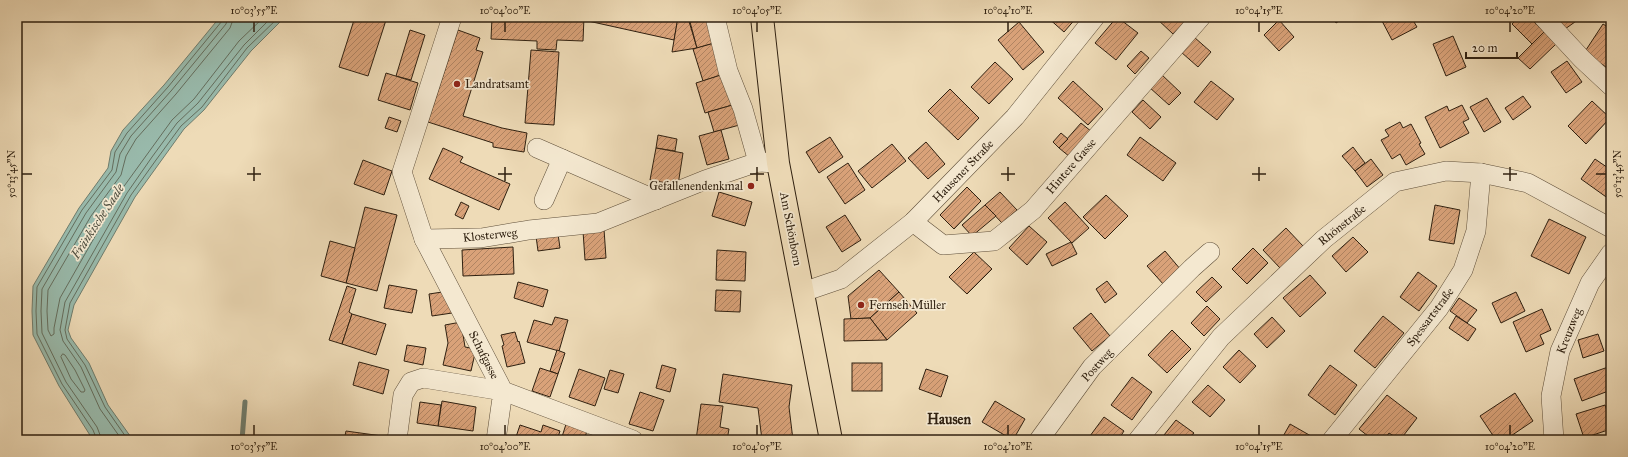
<svg xmlns="http://www.w3.org/2000/svg" width="1628" height="457" viewBox="0 0 1628 457" font-family="'IM FELL Great Primer',serif">
<defs>
<pattern id="building-hatch" width="6" height="6" patternUnits="userSpaceOnUse"><rect width="6" height="6" fill="#d9a279"/><path d="M-1 1l2-2M0 6l6-6M5 7l2-2" fill="none" stroke="#b08462"/></pattern>
</defs>
<rect width="100%" height="100%" fill="#eedbb7"/>
<filter id="stains"><feTurbulence type="fractalNoise" baseFrequency=".005" numOctaves="4"/><feColorMatrix values="0 0 0 0 .2 0 0 0 0 .09 0 0 0 0 .02 0 0 0 .5 -.17"/></filter>
<radialGradient id="worn" r=".72"><stop offset=".6" stop-color="#630" stop-opacity="0"/><stop offset="1" stop-color="#630" stop-opacity=".3"/></radialGradient>
<path fill="#99bbad" stroke="#6f7d6e" d="M220,17H285L251,51L204,110L184,129L135,197L74,305L68,330L71,338L89,363L108,405L133,440H93L59,386L33,335L32,311L33,286L79,208L108,168L111,151L123,130L164,85Z"/>
<g fill="none" stroke-linecap="round" stroke-linejoin="round">
<g stroke="#646e5e" stroke-width="1">
<path d="M234,17L230,28L176,94L136,139L126,156L121,175L91,216L48,290L47,311L48,330L51,336L54,334V328L60,298L122,189L172,120L194,99L239,41L264,17"/>
<path d="M63,354L65,355L75,370L85,390L84,392H81L71,379L61,357Z"/>
<path d="M97,440L93,430L62,384L37,334L36,311L37,287L82,210L112,170L115,152L127,133L168,87L222,21L223,17"/>
<path d="M102,440L97,427L66,382L42,333L41,311L42,289L86,213L116,172L120,154L131,136L171,91L226,24L228,17"/>
<path d="M122,440L100,409L81,367L63,341L60,330L65,302L127,193L152,157L177,123L198,103L244,45L272,17"/>
<path d="M128,440L105,407L85,365L67,339L65,330L70,303L131,195L156,160L181,126L202,107L247,48L279,17"/>
</g>
<path stroke="#6f7d6e" stroke-width="5" d="M242,440L245,402"/>
</g>
<g fill="url(#building-hatch)" stroke="#2f2010">
<path d="M355,17H387L368,76L339,67Z"/>
<path d="M492,17H584L583,41L557,40L556,50L537,49V41L491,39Z"/>
<path d="M589,17H671L678,19L674,40L588,21Z"/>
<path d="M678,17L688,18L697,48L672,52Z"/>
<path d="M708,17L718,42L697,48L690,22Z"/>
<path d="M1009,17H1018L1013,21Z"/>
<path d="M1047,17H1077L1064,32Z"/>
<path d="M1117,17L1138,33L1116,60L1095,43Z"/>
<path d="M1157,17H1187L1189,18L1173,34L1156,18Z"/>
<path d="M1332,17H1345L1336,23Z"/>
<path d="M1385,17H1411L1417,27L1392,40L1381,19Z"/>
<path d="M1519,17H1529L1544,32L1532,44L1512,24Z"/>
<path d="M1557,17H1582L1565,29Z"/>
<path d="M1279,20L1294,37L1279,51L1264,35Z"/>
<path d="M1019,22L1044,52L1023,70L998,40Z"/>
<path d="M1603,24L1611,29V60L1606,67L1584,53Z"/>
<path d="M410,30L425,35L411,80L396,76Z"/>
<path d="M458,30L480,38L476,50L483,52L463,116L502,128L527,133L524,152L493,147V143L428,122Z"/>
<path d="M1544,32L1556,44L1530,69L1518,58Z"/>
<path d="M1453,36L1466,67L1446,76L1433,44Z"/>
<path d="M1194,37L1211,52L1198,67L1181,52Z"/>
<path d="M718,42L727,73L703,81L693,49Z"/>
<path d="M531,50L559,52L554,125L525,123Z"/>
<path d="M1141,51L1149,58L1135,74L1127,66Z"/>
<path d="M1567,61L1582,82L1566,93L1551,72Z"/>
<path d="M995,62L1013,79L989,104L971,87Z"/>
<path d="M386,73L418,83L410,110L378,100Z"/>
<path d="M727,73L736,104L705,113L696,83Z"/>
<path d="M1161,74L1181,93L1169,105L1149,87Z"/>
<path d="M1073,81L1103,109L1088,125L1058,98Z"/>
<path d="M1211,81L1234,99L1217,120L1194,102Z"/>
<path d="M950,89L979,118L958,140L928,111Z"/>
<path d="M1523,96L1531,107L1513,120L1505,108Z"/>
<path d="M1487,98L1501,122L1484,132L1470,107Z"/>
<path d="M1143,100L1161,117L1150,129L1132,112Z"/>
<path d="M1592,101L1610,118L1586,144L1568,126Z"/>
<path d="M736,104L743,124L714,132L708,112Z"/>
<path d="M1462,105L1469,119L1463,122L1469,133L1440,148L1425,117L1447,106L1449,111Z"/>
<path d="M389,117L401,121L397,132L385,128Z"/>
<path d="M1400,122L1403,128L1411,124L1421,143L1419,144L1425,154L1406,165L1400,154L1392,159L1381,140L1389,136L1385,130Z"/>
<path d="M1081,123L1092,132L1070,157L1059,148Z"/>
<path d="M721,130L729,159L707,165L699,136Z"/>
<path d="M1061,133L1068,139L1059,148L1053,142Z"/>
<path d="M658,135L677,139L675,151L656,148Z"/>
<path d="M830,137L843,157L819,173L806,152Z"/>
<path d="M1140,137L1176,163L1163,181L1127,155Z"/>
<path d="M926,142L945,164L928,179L908,158Z"/>
<path d="M892,144L906,161L872,188L858,171Z"/>
<path d="M1353,147L1365,163L1355,171L1342,156Z"/>
<path d="M443,148L463,157L460,162L510,184L499,210L429,179Z"/>
<path d="M656,148L683,153L678,185L650,180Z"/>
<path d="M1371,159L1383,175L1367,187L1355,171Z"/>
<path d="M1595,159L1611,170V197L1609,199L1581,179Z"/>
<path d="M363,160L392,171L384,195L354,184Z"/>
<path d="M848,163L865,190L845,204L827,177Z"/>
<path d="M967,187L981,201L954,229L940,215Z"/>
<path d="M719,192L752,202L745,226L712,216Z"/>
<path d="M1000,192L1017,210L1002,223L985,205Z"/>
<path d="M1106,195L1128,216L1105,239L1083,217Z"/>
<path d="M461,202L469,206L463,219L455,215Z"/>
<path d="M1065,202L1089,228L1072,243L1048,218Z"/>
<path d="M985,205L996,216L972,236L962,225Z"/>
<path d="M1435,205L1460,210L1454,244L1429,240Z"/>
<path d="M365,207L397,215L377,291L346,283Z"/>
<path d="M845,215L861,240L842,252L826,227Z"/>
<path d="M1549,219L1586,237L1569,274L1531,256Z"/>
<path d="M1029,226L1047,242L1027,265L1009,248Z"/>
<path d="M1286,228L1303,246L1280,268L1263,250Z"/>
<path d="M604,229L606,258L585,260L583,231Z"/>
<path d="M558,234L560,248L538,251L536,236Z"/>
<path d="M1353,237L1368,252L1346,272L1332,256Z"/>
<path d="M330,241L355,248L346,283L321,276Z"/>
<path d="M1071,242L1077,254L1052,266L1046,254Z"/>
<path d="M513,247L514,274L463,276L462,250Z"/>
<path d="M1253,248L1268,263L1247,284L1232,269Z"/>
<path d="M717,250L746,252L745,281L716,280Z"/>
<path d="M1165,251L1181,270L1164,285L1147,266Z"/>
<path d="M974,252L992,269L967,294L949,277Z"/>
<path d="M879,270L899,292L870,318L851,319L848,296Z"/>
<path d="M1418,272L1437,286L1419,311L1400,297Z"/>
<path d="M1310,275L1326,293L1300,317L1283,298Z"/>
<path d="M1212,277L1222,287L1206,302L1196,292Z"/>
<path d="M1107,281L1117,294L1105,303L1096,289Z"/>
<path d="M518,282L548,290L543,307L514,298Z"/>
<path d="M389,285L417,290L412,313L384,308Z"/>
<path d="M347,286L356,289L349,312L352,314L342,344L329,340Z"/>
<path d="M716,290L741,291L740,312L715,311Z"/>
<path d="M449,291L452,313L432,316L429,294Z"/>
<path d="M899,292L917,313L887,340L870,318Z"/>
<path d="M1516,292L1525,311L1501,323L1492,303Z"/>
<path d="M1459,298L1477,310L1467,323L1450,311Z"/>
<path d="M1207,306L1220,319L1204,336L1191,323Z"/>
<path d="M1542,309L1551,330L1540,335L1544,344L1526,352L1513,322Z"/>
<path d="M1091,313L1110,336L1092,351L1073,328Z"/>
<path d="M352,314L386,324L376,355L342,344Z"/>
<path d="M1383,316L1404,333L1375,368L1354,351Z"/>
<path d="M1456,316L1476,329L1468,341L1449,328Z"/>
<path d="M555,317L568,320L559,351L527,342L534,320L552,325Z"/>
<path d="M1272,317L1285,331L1267,348L1254,334Z"/>
<path d="M870,318L887,340L844,341V319Z"/>
<path d="M461,322L465,347L476,349L471,371L443,365L448,343L445,325Z"/>
<path d="M1172,330L1191,349L1167,373L1148,355Z"/>
<path d="M515,332L518,342L519,341L525,363L507,367L502,346L504,345L501,335Z"/>
<path d="M1598,334L1604,351L1583,358L1578,340Z"/>
<path d="M407,345L426,348L423,365L404,361Z"/>
<path d="M557,350L565,353L558,374L550,371Z"/>
<path d="M1239,350L1256,366L1240,383L1223,367Z"/>
<path d="M359,362L389,370L383,394L353,385Z"/>
<rect x="852" y="363" width="30" height="28"/>
<path d="M662,365L676,369L670,392L656,388Z"/>
<path d="M1330,365L1357,385L1335,415L1308,395Z"/>
<path d="M1611,366V390L1582,401L1574,379Z"/>
<path d="M540,368L558,374L550,397L532,391Z"/>
<path d="M579,369L605,378L595,406L569,397Z"/>
<path d="M926,369L948,376L941,397L919,389Z"/>
<path d="M610,370L624,374L618,393L604,389Z"/>
<path d="M723,374L792,385L789,407L793,440H762L758,408L719,402Z"/>
<path d="M1132,377L1152,392L1132,420L1111,405Z"/>
<path d="M1208,385L1225,400L1210,417L1192,402Z"/>
<path d="M640,392L664,400L653,431L629,424Z"/>
<path d="M1515,393L1533,421L1505,440H1496L1480,416Z"/>
<path d="M1387,395L1417,418L1400,440L1389,433L1384,440H1373L1359,429Z"/>
<path d="M442,401L476,407L473,431L438,426Z"/>
<path d="M995,401L1025,419L1013,440L982,422Z"/>
<path d="M420,402L441,405L438,426L417,423Z"/>
<path d="M701,404L723,406L720,427L729,429L727,440H696Z"/>
<path d="M1605,405L1611,424V429L1584,438L1576,414Z"/>
<path d="M1104,417L1124,431L1118,440H1087Z"/>
<path d="M1176,420L1194,433L1188,440H1160Z"/>
<path d="M567,421L588,428L584,440H561Z"/>
<path d="M1290,424L1311,436L1309,440H1281Z"/>
<path d="M520,425L541,432L543,425L560,431L557,440H515Z"/>
<path d="M346,431L382,436L381,440H344Z"/>
</g>
<g fill="none" stroke-linecap="round" stroke-linejoin="round">
<g stroke="#5f4f3a" stroke-width="20">
<g id="minor">
<path d="M452,17L402,172L424,239L481,238L529,230L598,223L705,180L758,162L778,163"/>
<path d="M715,17L728,71L743,109L758,162"/>
<path d="M1543,17L1582,59L1611,86"/>
<path d="M537,148L656,200"/>
<path d="M544,200L562,159"/>
<path d="M913,222L943,245L994,241L1033,210L1201,17"/>
<path d="M424,239L503,391L633,440"/>
<path d="M803,292L841,279L913,222L1015,117L1095,17"/>
<path d="M397,440L403,395L411,382L423,378L503,391L496,440"/>
<path d="M1039,440L1092,367L1192,268L1210,252"/>
<path d="M1138,440L1221,337L1324,239L1395,182L1446,171L1481,173L1528,183L1611,228"/>
<path d="M1332,440L1439,308L1463,270L1476,231L1481,173"/>
<path d="M1554,440L1551,396L1560,351L1590,283L1611,253"/>
</g>
</g>
<g stroke="#2f2010" stroke-width="24">
<path id="major" d="M762,17L778,163L831,440"/>
</g>
<use href="#minor" stroke="#f4e8d0" stroke-width="19"/>
<use href="#major" stroke="#eedbb7" stroke-width="22"/>
</g>
<path fill="none" stroke="#2f2010" stroke-width="1.5" d="M254,22V32M505,22V32M757,22V32M1008,22V32M1259,22V32M1510,22V32M254,167V181M505,167V181M757,167V181M1008,167V181M1259,167V181M1510,167V181M22,174H32M247,174H261M498,174H512M750,174H764M1001,174H1015M1252,174H1266M1503,174H1517M1596,174H1606M254,425V435M505,425V435M757,425V435M1008,425V435M1259,425V435M1510,425V435"/>
<g fill="#8f2418" stroke="#f4e8d0" stroke-width="1.5">
<circle cx="457" cy="84" r="4"/>
<circle cx="751" cy="186" r="4"/>
<circle cx="861" cy="305" r="4"/>
</g>
<g text-anchor="middle" stroke-width="3.5" stroke-linejoin="round" paint-order="stroke">
<g font-size="12" fill="#2f2010" stroke="#f4e8d0" text-anchor="start">
<text x="465" y="88">Landratsamt</text>
<text x="743" y="190" text-anchor="end">Gefallenendenkmal</text>
<text x="869" y="309">Fernseh Müller</text>
</g>
<g font-size="12" fill="#2f2010" stroke="#f4e8d0">
<text transform="translate(1071 166) rotate(-49)" y="4">Hintere Gasse</text>
<text transform="translate(963 171) rotate(-46)" y="4">Hausener Straße</text>
<text transform="translate(1342 225) rotate(-39)" y="4">Rhönstraße</text>
<text transform="translate(791 229) rotate(79)" y="4">Am Schönborn</text>
<text transform="translate(490 235) rotate(-6)" y="4">Klosterweg</text>
<text transform="translate(1430 317) rotate(-53)" y="4">Spessartstraße</text>
<text transform="translate(1569 331) rotate(-68)" y="4">Kreuzweg</text>
<text transform="translate(484 355) rotate(63)" y="4">Schafgasse</text>
<text transform="translate(1097 365) rotate(-48)" y="4">Postweg</text>
</g>
<g font-size="13" font-style="italic" fill="#4f4e3f" stroke="#f4e8d0">
<text transform="translate(97 221) rotate(-57)" y="5">Fränkische Saale</text>
</g>
<g font-size="14" font-weight="bold" fill="#2f2010" stroke="#f4e8d0">
<text x="949" y="424">Hausen</text>
</g>
</g>
<rect width="1628" height="457" fill="none" stroke="#eedbb7" stroke-width="44"/>
<path d="M1466 52v6h51v-6" fill="none" stroke="#2f2010" stroke-width="2"/>
<text x="1472" y="52" font-size="12" fill="#2f2010" stroke="#f4e8d0" stroke-width="3" paint-order="stroke">20 m</text>
<rect x="22" y="22" width="1584" height="413" fill="none" stroke="#2f2010" stroke-width="1.5"/>
<g font-size="10" text-anchor="middle" fill="#2f2010">
<text x="254" y="14">10°03'55"E</text>
<text x="505" y="14">10°04'00"E</text>
<text x="757" y="14">10°04'05"E</text>
<text x="1008" y="14">10°04'10"E</text>
<text x="1259" y="14">10°04'15"E</text>
<text x="1510" y="14">10°04'20"E</text>
<text transform="translate(11 174) rotate(-90)" y="4">50°13'45"N</text>
<text transform="translate(1617 174) rotate(-90)" y="4">50°13'45"N</text>
<text x="254" y="450">10°03'55"E</text>
<text x="505" y="450">10°04'00"E</text>
<text x="757" y="450">10°04'05"E</text>
<text x="1008" y="450">10°04'10"E</text>
<text x="1259" y="450">10°04'15"E</text>
<text x="1510" y="450">10°04'20"E</text>
</g>
<rect width="100%" height="100%" filter="url(#stains)"/>
<rect width="100%" height="100%" fill="url(#worn)"/>
</svg>
